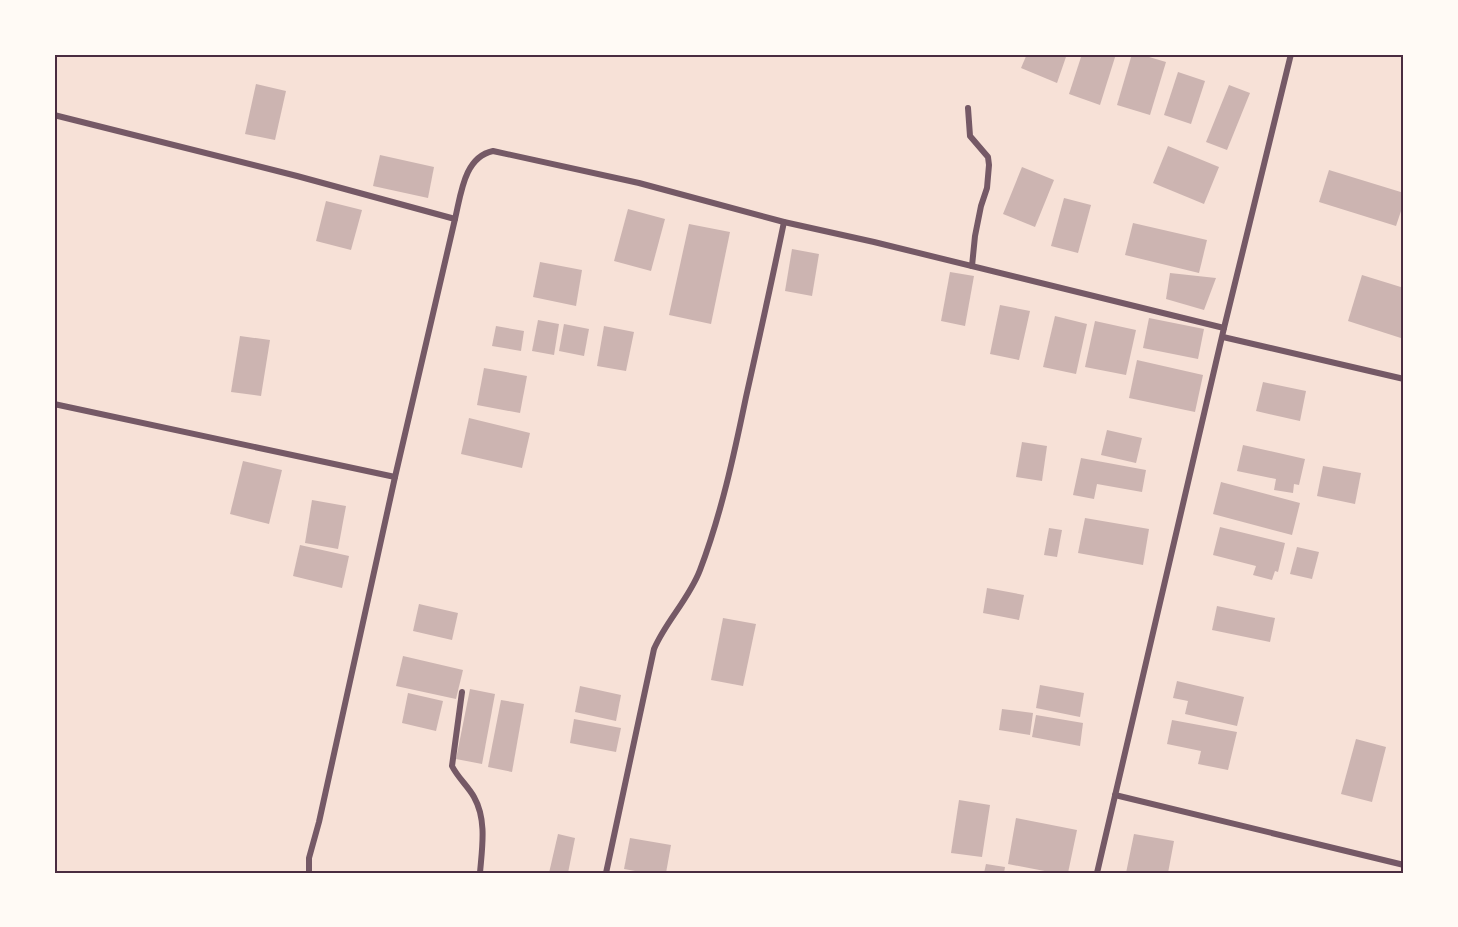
<svg xmlns="http://www.w3.org/2000/svg" width="1458" height="927" viewBox="0 0 1458 927" font-family="Lora,serif">
<rect width="100%" height="100%" fill="#f7e1d7"/>
<g fill="#ccb4b1">
<path d="M1027,54H1067L1057,83L1021,68Z"/>
<path d="M1082,54H1116L1100,105L1069,94Z"/>
<path d="M1132,54H1139L1166,62L1150,115L1117,105Z"/>
<path d="M1178,72L1205,81L1191,124L1164,115Z"/>
<path d="M256,84L286,91L275,140L245,134Z"/>
<path d="M1229,85L1250,93L1227,150L1206,142Z"/>
<path d="M1168,146L1219,167L1204,204L1153,183Z"/>
<path d="M380,155L434,167L428,198L373,186Z"/>
<path d="M1022,167L1054,180L1035,227L1003,214Z"/>
<path d="M1329,170L1404,193V202L1396,226L1319,202Z"/>
<path d="M1064,198L1091,205L1078,253L1051,246Z"/>
<path d="M326,201L362,210L351,250L316,241Z"/>
<path d="M628,209L665,219L651,271L614,261Z"/>
<path d="M1133,223L1207,240L1199,273L1125,255Z"/>
<path d="M689,224L730,232L711,324L669,315Z"/>
<path d="M792,249L819,254L812,296L785,291Z"/>
<path d="M540,262L582,270L576,306L533,297Z"/>
<path d="M950,272L974,276L965,326L941,321Z"/>
<path d="M1170,273L1216,278L1204,310L1166,299Z"/>
<path d="M1362,275L1404,288V339L1348,321Z"/>
<path d="M1000,305L1030,311L1019,360L990,354Z"/>
<path d="M1055,316L1087,324L1076,374L1043,367Z"/>
<path d="M1149,318L1204,329L1198,359L1143,348Z"/>
<path d="M538,320L559,324L554,355L532,351Z"/>
<path d="M1095,321L1136,330L1126,375L1085,367Z"/>
<path d="M564,324L589,329L584,356L559,351Z"/>
<path d="M496,326L524,331L521,351L492,346Z"/>
<path d="M604,326L634,332L626,371L597,366Z"/>
<path d="M240,336L270,340L261,396L231,392Z"/>
<path d="M1137,360L1203,375L1195,412L1129,398Z"/>
<path d="M484,368L527,376L520,413L477,405Z"/>
<path d="M1263,382L1306,391L1300,421L1256,411Z"/>
<path d="M469,418L530,433L522,468L461,454Z"/>
<path d="M1107,430L1142,438L1136,463L1101,455Z"/>
<path d="M1022,442L1047,446L1042,481L1016,477Z"/>
<path d="M1243,445L1305,459L1299,485L1294,484L1293,493L1274,490L1276,479L1237,471Z"/>
<path d="M1081,458L1146,470L1142,492L1097,484L1094,499L1073,495Z"/>
<path d="M243,461L282,470L269,524L230,514Z"/>
<path d="M1323,466L1361,473L1355,504L1317,496Z"/>
<path d="M1221,482L1300,503L1292,535L1213,514Z"/>
<path d="M312,500L346,506L338,549L305,543Z"/>
<path d="M1085,518L1149,529L1143,565L1078,553Z"/>
<path d="M1220,527L1285,543L1278,572L1275,571L1272,580L1253,575L1256,566L1213,555Z"/>
<path d="M1049,528L1062,530L1057,557L1044,555Z"/>
<path d="M300,545L349,556L342,588L293,576Z"/>
<path d="M1297,547L1319,552L1312,579L1290,574Z"/>
<path d="M987,588L1024,595L1019,620L983,613Z"/>
<path d="M419,604L458,613L452,640L413,631Z"/>
<path d="M1217,606L1275,618L1270,642L1212,630Z"/>
<path d="M723,618L756,624L743,686L711,680Z"/>
<path d="M403,656L463,670L456,699L396,686Z"/>
<path d="M1177,681L1244,697L1237,726L1185,714L1188,701L1173,698Z"/>
<path d="M1040,685L1084,693L1080,717L1036,708Z"/>
<path d="M580,686L621,695L616,721L575,712Z"/>
<path d="M470,689L495,694L482,764L456,759Z"/>
<path d="M408,693L443,701L436,731L402,723Z"/>
<path d="M501,700L524,704L512,772L488,767Z"/>
<path d="M1002,709L1033,713L1030,735L999,730Z"/>
<path d="M1036,715L1083,723L1080,746L1032,737Z"/>
<path d="M574,719L621,728L616,752L570,743Z"/>
<path d="M1172,720L1237,732L1228,770L1198,764L1201,751L1167,744Z"/>
<path d="M1356,739L1386,747L1372,802L1341,794Z"/>
<path d="M959,800L990,805L982,857L951,853Z"/>
<path d="M1016,818L1077,830L1068,873H1055L1008,864Z"/>
<path d="M558,834L575,838L568,873H549Z"/>
<path d="M1134,834L1174,841L1168,873L1151,871L1150,873H1126Z"/>
<path d="M630,838L671,845L666,873H646L624,869Z"/>
<path d="M986,864L1005,867L1004,873H984Z"/>
</g>
<g fill="none" stroke-linecap="round" stroke-linejoin="round">
<g stroke="#755966" stroke-width="6">
<path d="M968,108L970,136L988,157L989,165L987,188L981,206L975,236L972,266"/>
<path d="M54,115L297,176L455,219"/>
<path d="M1223,337L1404,379"/>
<path d="M54,404L395,477"/>
<path d="M462,692L452,766C458,778 468,786 474,797C487,820 482,848 480,873"/>
<path d="M1115,795L1404,865"/>
<path d="M309,873V858L319,822L395,477L455,219C461,194 464,157 493,151L639,183L784,222L874,242L1224,328"/>
<path d="M606,873L654,649C666,621 689,599 700,570C721,515 734,455 746,397C759,339 772,280 784,222"/>
<path d="M1097,873L1224,328L1291,54"/>
</g>
</g>
<rect width="1458" height="927" fill="none" stroke="#fffaf5" stroke-width="111"/>
<rect x="56" y="56" width="1346" height="816" fill="none" stroke="#4a2c40" stroke-width="2"/>
</svg>
